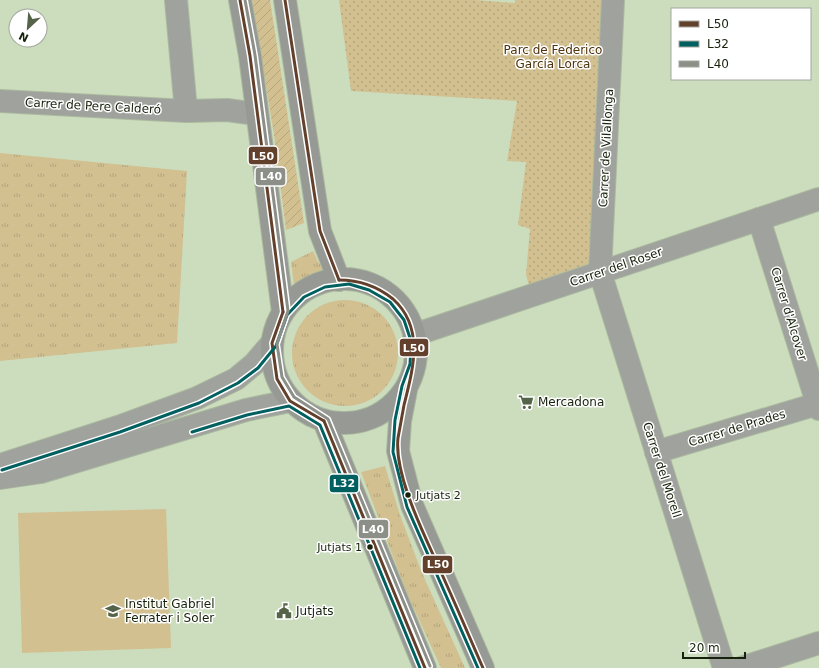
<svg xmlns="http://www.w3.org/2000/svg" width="819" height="668" viewBox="0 0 819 668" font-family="'DejaVu Sans',sans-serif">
<defs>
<pattern id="grass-tufts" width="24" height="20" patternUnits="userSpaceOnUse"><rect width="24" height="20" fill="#d2c091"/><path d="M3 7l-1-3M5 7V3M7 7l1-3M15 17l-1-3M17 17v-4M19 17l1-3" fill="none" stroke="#b4a57c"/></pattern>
<pattern id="park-dots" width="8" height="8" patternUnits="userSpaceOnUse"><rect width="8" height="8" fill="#d2c091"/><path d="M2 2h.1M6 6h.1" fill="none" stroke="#b4a57c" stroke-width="1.8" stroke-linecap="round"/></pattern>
<pattern id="garden-furrows" width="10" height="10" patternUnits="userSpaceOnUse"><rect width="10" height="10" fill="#d2c091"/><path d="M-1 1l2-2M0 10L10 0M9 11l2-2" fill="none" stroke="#b4a57c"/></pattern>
</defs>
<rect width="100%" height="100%" fill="#cbddbd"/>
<g fill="url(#grass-tufts)">
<path d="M0,153L187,171L177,343L0,361Z"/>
<path d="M313,251L318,262L326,270L306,277L294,285L291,262Z"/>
<circle cx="345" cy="353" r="53"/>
<path d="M385,466L400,515L422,573L465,668H441L407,593L361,472Z"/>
</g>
<path fill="url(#park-dots)" d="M339,0H475L515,3V0H613L600,272L531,295L526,274L530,229L518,225L526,162L507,161L517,101L351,91Z"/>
<path fill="url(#garden-furrows)" d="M252,0H270L304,223L286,230L274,135Z"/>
<path fill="#d2c091" d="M166,509L171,648L22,653L18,513Z"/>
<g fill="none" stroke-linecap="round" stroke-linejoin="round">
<g stroke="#abb99f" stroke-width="24">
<g id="minor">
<path d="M176,0L186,111"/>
<path d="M613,0L600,272L724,668"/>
<path d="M0,101L186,111L227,110L257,114"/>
<path d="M759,219L819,409"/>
<path d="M414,335L819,199"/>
<path d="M656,452L817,404"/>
<path d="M0,465L118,427L197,398L236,379L254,364L272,343"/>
<path d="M0,478L41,472L246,410L290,401"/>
<path d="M741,668L819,643"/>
</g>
</g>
<g stroke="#abb99f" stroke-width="24">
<g id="major">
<path d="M240,0L250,56L283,312"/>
<path d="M285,0L320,231L339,280"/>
<circle cx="344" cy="351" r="72"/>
<path d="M406,390L400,421L398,451L412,505L483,668"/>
<path d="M324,421L425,668"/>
</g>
</g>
<use href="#minor" stroke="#a0a29e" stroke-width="22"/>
<use href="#major" stroke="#979a94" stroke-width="22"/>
<g stroke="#fff" stroke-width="6">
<g id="bus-1">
<path d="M240,0L250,56L283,312"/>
<path d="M285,0L320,231L339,280"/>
<path d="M339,280C359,280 377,286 393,299C425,328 413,369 404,405C402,416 400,427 398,438C394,476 425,536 440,570C455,603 469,636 483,668"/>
<path d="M283,312L272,343L277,379L290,401L324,421"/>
<path d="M324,421L425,668"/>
</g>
</g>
<g stroke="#fff" stroke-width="6">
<g id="bus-2">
<path d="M192,432L247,415L289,406L320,425L420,668"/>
<path d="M2,470L120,432L199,403L238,383L258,368L276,346L287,315L304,297L325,287L349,284L369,290L390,302L404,320L411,341L410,364L402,386L395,420L393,452L407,507L478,668"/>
</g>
</g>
<g stroke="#fff" stroke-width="6">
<path id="bus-3" d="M245,0L255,55L288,311L277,344L282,377L294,397L328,419L430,666"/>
</g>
<use href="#bus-1" stroke="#63402c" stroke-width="3"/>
<use href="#bus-2" stroke="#005f5f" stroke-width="3"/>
<use href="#bus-3" stroke="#8b8f87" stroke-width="3"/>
</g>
<defs>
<g id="supermarket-bare" transform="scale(1.2)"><path d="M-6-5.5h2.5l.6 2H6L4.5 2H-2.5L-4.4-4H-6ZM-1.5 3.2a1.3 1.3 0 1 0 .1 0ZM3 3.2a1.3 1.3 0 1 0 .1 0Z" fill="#556349" stroke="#fff" stroke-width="2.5" paint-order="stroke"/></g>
<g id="school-bare" transform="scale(1.2)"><path d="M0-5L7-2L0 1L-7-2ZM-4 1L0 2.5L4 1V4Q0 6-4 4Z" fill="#556349" stroke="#fff" stroke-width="2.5" paint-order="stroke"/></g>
<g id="civic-bare" transform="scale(1.2)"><path d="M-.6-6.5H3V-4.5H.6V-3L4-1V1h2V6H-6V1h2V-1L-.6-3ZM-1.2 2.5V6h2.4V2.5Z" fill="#556349" stroke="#fff" stroke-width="2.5" paint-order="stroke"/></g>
</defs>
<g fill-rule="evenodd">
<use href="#supermarket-bare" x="526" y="402"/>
<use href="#school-bare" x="113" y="611"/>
<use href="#civic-bare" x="284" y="611"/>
</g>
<g fill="#16220b" stroke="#fff" stroke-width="1.5">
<circle cx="408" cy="495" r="3.5"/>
<circle cx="370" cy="547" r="3.5"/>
</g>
<g text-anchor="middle" stroke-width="3" stroke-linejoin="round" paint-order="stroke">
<g font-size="11" fill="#16220b" stroke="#fff" text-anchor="start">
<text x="416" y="499">Jutjats 2</text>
<text x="362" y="551" text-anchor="end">Jutjats 1</text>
</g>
<g font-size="12" fill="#4e330c" stroke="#fff">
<text x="553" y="54">Parc de Federico<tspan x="553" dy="14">García Lorca</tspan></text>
</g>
<g font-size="12" fill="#16220b" stroke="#fff">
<text transform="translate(93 106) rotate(3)" y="4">Carrer de Pere Calderó</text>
<text transform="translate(606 148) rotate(-87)" y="4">Carrer de Vilallonga</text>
<text transform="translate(616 267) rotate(-19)" y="4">Carrer del Roser</text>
<text transform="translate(789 314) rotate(73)" y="4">Carrer d'Alcover</text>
<text transform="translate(737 428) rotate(-17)" y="4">Carrer de Prades</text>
<text transform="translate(662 470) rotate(72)" y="4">Carrer del Morell</text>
</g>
<g font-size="12" fill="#16220b" stroke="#fff" text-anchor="start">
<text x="538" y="406">Mercadona</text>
<text x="125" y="608">Institut Gabriel<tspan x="125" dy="14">Ferrater i Soler</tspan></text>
<text x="296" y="615">Jutjats</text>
</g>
</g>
<g stroke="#fff" stroke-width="1.5">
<rect x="248" y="146" width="30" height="19" rx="4" fill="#63402c"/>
<rect x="255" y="167" width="31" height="19" rx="4" fill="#8b8f87"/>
<rect x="399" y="338" width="30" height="19" rx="4" fill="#63402c"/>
<rect x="329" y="474" width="30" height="19" rx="4" fill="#005f5f"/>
<rect x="358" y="519" width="31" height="20" rx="4" fill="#8b8f87"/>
<rect x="422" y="555" width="31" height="19" rx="4" fill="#63402c"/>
</g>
<g font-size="11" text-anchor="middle" font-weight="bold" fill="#fff">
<text x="263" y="160">L50</text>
<text x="271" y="180">L40</text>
<text x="414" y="352">L50</text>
<text x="344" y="487">L32</text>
<text x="373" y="533">L40</text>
<text x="438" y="568">L50</text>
</g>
<rect x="671" y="8" width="140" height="72" fill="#ffffff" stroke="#a2a79d"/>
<rect x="679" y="21" width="20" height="6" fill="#63402c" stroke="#a2a79d"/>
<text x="707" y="28" font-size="12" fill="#16220b">L50</text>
<rect x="679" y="41" width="20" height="6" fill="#005f5f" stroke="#a2a79d"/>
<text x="707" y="48" font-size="12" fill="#16220b">L32</text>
<rect x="679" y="61" width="20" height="6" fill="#8b8f87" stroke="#a2a79d"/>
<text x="707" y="68" font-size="12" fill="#16220b">L40</text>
<g transform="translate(28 28) rotate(206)"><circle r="19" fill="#ffffff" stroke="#a2a79d"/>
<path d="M0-3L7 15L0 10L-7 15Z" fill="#556349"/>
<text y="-6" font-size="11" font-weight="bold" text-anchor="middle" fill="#16220b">N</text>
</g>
<path d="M683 652v6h62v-6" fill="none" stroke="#16220b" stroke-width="2"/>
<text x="689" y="652" font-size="12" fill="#16220b" stroke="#ffffff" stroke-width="3" paint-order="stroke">20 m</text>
</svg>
